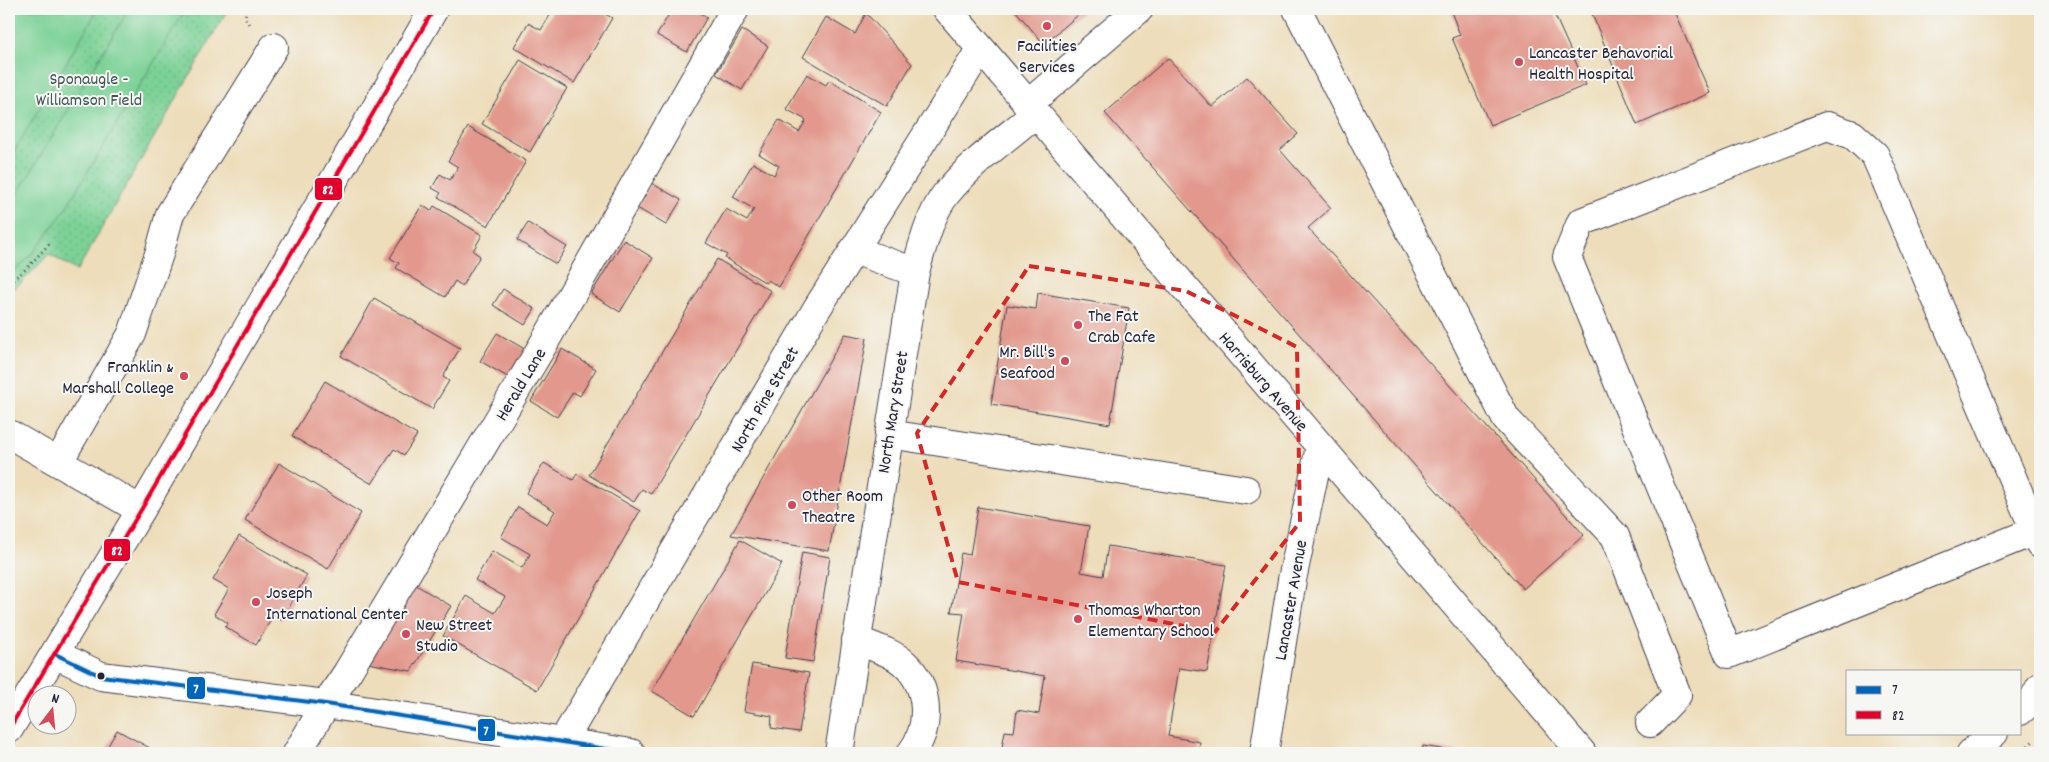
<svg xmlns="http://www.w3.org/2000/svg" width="2049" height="762" viewBox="0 0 2049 762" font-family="Dekko,sans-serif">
<defs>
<pattern id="park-dots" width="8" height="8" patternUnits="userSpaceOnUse" patternTransform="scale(1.25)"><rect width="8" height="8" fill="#7bd196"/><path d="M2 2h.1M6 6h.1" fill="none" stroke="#6ab382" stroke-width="1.8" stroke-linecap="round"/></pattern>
</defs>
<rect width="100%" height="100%" fill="#f6f6f2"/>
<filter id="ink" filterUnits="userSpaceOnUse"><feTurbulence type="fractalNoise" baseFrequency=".02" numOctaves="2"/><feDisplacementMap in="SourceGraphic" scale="10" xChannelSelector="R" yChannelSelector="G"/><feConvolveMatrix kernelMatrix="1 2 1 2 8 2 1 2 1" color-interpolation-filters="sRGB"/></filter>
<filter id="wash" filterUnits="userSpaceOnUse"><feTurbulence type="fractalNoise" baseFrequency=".0096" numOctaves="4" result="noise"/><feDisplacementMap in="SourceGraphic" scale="20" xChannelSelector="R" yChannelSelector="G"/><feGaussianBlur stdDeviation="1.12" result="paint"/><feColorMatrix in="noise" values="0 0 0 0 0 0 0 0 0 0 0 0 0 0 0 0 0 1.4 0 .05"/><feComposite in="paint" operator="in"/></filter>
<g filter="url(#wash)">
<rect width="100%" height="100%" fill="#edddba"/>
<path fill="url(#park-dots)" stroke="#4e7a68" d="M9,9H228L77,271L49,254L22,282L9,292Z"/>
<g fill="#7bd196" stroke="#4e7a68">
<path d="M9,9H98L9,160Z"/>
<path d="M129,9H186L64,211C47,235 32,257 9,276V208Z"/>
</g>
<g id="blocks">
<g fill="#e2988c">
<path d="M548,9H597L612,18L574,83L514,47L528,23L541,30L552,12Z"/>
<path d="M672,9H693L707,17L687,52L657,35Z"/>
<path d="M1014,9H1085L1044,44Z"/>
<path d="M1450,9H1552L1586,85L1490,125L1452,38L1460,35Z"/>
<path d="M1590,9H1673L1710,93L1637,125Z"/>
<path d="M866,13L912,64L887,106L803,57L826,17L855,34Z"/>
<path d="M742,30L768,46L742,90L716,74Z"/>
<path d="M1168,58L1212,107L1247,77L1298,134L1280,150L1331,208L1308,228L1584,535L1523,589L1105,113Z"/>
<path d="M520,60L567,88L530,152L482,124Z"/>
<path d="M807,74L826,85L829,80L881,112L779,287L768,280L766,283L725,258L727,255L706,243L726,209L747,221L754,209L733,197L753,163L774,175L779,166L759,154L779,120L799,132L806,120L786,109Z"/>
<path d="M468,127L526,161L488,226L438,197L441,193L432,188L440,174L450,180L458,167L448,161Z"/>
<path d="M651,183L681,200L666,225L637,208Z"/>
<path d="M422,205L431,211L434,206L482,235L473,251L480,256L462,286L455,281L445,297L396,268L399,263L390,258Z"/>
<path d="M528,223L567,247L556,264L517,240Z"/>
<path d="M624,240L653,258L620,312L591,294Z"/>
<path d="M717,259L771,291L651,494L642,489L634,502L589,475Z"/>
<path d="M503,289L535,309L525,325L493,305Z"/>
<path d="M1038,293L1129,308L1110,424L991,404L1007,305L1036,309Z"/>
<path d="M374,298L460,348L443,377L449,381L432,409L341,356Z"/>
<path d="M497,333L528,351L511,379L480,361Z"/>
<path d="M845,334L867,338L829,551L731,535Z"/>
<path d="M562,349L596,369L580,396L573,392L557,417L531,401Z"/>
<path d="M325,381L417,435L404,455L394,449L372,484L292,436Z"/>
<path d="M279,463L361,513L328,569L245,520Z"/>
<path d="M544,463L573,480L577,474L640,511L537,690L443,636L466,596L495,613L505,597L475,580L492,551L522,568L530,554L501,537L518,507L547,524L555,511L526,493Z"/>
<path d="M978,507L1089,526L1081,572L1103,576L1108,546L1226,565L1207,672L1179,668L1168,736L1200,742L1198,753H1001L1005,731L1014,732L1017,710L1039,714L1045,676L956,661L964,613L951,612L961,553L970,555Z"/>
<path d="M239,536L307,575L281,620L273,616L256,645L225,627L228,623L214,614L229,589L213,580Z"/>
<path d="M740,540L782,564L694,716L652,691Z"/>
<path d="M802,552L830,557L813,662L785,658Z"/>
<path d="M411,582L451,606L411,671L362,662Z"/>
<path d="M752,664L809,673L799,732L771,728L772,716L744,711Z"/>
<path d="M117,730L159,753H104Z"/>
<path d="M1423,746L1458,752V753H1422Z"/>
</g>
</g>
</g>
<g filter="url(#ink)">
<use href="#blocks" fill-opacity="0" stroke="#403e4e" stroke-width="1"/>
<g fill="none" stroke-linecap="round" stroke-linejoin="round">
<g stroke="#403e4e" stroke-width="30">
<g id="minor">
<path d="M1297,9L1506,419L1615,536L1677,695L1650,723"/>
<path d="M1027,105L1139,9"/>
<path d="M854,250L915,272"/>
<path d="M9,434L141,510"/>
<path d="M889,434L1246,490"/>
<path d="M59,461L132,334L159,254L170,214L274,47"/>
<path d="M2035,531L1729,654L1567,257L1581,222L1827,126L1853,135L1875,155L2035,531L2040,544"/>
<path d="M856,640C873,647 892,652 905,664C930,687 931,728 911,753"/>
<path d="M55,654L101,676L326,704L631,753"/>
<path d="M2020,711L2033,700L2040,687"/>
<path d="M297,753L326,704L347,673L540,350L735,9"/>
<path d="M556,753L816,310L980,50"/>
<path d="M839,753L915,272C922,248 930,214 946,194C971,163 1005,139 1035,114"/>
<path d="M1264,753L1292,580L1320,447"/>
<path d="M1971,753L1994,733"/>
</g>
</g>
<g stroke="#403e4e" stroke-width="30">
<g id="major">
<path d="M947,9L1582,753"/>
<path d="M9,729L141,510L434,9"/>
</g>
</g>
<g stroke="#403e4e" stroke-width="3" stroke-dasharray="1 4" stroke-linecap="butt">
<path d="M247,9L245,16L250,27"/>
<path d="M9,283L26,269L51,242"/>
<path d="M2021,753L2033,741"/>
</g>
<use href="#minor" stroke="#fff" stroke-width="28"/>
<use href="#major" stroke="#fff" stroke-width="28"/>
<g stroke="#f6f6f2" stroke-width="8">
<path id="bus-1" d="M55,654L101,676L326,704L631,753"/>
</g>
<g stroke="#f6f6f2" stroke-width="8">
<path id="bus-2" d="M9,729L141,510L434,9"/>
</g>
<use href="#bus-1" stroke="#0065bd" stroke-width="4"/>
<use href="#bus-2" stroke="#e4002b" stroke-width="4"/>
</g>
</g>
<path fill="none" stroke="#d62828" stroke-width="4" stroke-dasharray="10 6" stroke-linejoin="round" d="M1029,266L1186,291L1297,347L1300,522L1215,632L958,582L917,433Z"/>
<g fill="#d1495b" stroke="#f6f6f2" stroke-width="2">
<circle cx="1047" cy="26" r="5"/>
<circle cx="1519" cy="62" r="5"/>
<circle cx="1078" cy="325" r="5"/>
<circle cx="1065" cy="361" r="5"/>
<circle cx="184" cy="376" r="5"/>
<circle cx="792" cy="505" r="5"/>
<circle cx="256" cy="602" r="5"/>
<circle cx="1078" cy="619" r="5"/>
<circle cx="406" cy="634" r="5"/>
</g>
<circle fill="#22223b" stroke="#f6f6f2" stroke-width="2" cx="101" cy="676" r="4.5"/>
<g text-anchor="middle" stroke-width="4" stroke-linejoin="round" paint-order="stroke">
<g font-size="18" fill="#22223b" stroke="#f6f6f2" text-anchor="start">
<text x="1047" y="51" text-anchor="middle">Facilities<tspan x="1047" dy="21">Services</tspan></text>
<text x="1529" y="58">Lancaster Behavorial<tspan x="1529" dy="21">Health Hospital</tspan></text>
<text x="1088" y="321">The Fat<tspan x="1088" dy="21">Crab Cafe</tspan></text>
<text x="1055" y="357" text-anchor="end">Mr. Bill's<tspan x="1055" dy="21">Seafood</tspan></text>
<text x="174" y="372" text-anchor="end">Franklin &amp;<tspan x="174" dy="21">Marshall College</tspan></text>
<text x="802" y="501">Other Room<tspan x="802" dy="21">Theatre</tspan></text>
<text x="266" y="598">Joseph<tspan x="266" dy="21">International Center</tspan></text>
<text x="1088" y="615">Thomas Wharton<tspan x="1088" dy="21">Elementary School</tspan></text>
<text x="416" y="630">New Street<tspan x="416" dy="21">Studio</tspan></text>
</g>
<g font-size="18" fill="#3d5756" stroke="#f6f6f2">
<text x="89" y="84">Sponaugle -<tspan x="89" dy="21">Williamson Field</tspan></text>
</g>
<g font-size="18" fill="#22223b" stroke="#f6f6f2">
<text transform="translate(1264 381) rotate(49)" y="6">Harrisburg Avenue</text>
<text transform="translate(520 384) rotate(-59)" y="6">Herald Lane</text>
<text transform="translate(764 399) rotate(-60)" y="6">North Pine Street</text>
<text transform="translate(892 412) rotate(-81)" y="6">North Mary Street</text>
<text transform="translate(1290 600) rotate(-80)" y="6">Lancaster Avenue</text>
</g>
</g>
<g stroke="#f6f6f2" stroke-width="2">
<rect x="314" y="177" width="29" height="24" rx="5" fill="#e4002b"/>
<rect x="103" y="538" width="28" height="24" rx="5" fill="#e4002b"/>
<rect x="186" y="676" width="20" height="24" rx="5" fill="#0065bd"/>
<rect x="477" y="718" width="19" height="24" rx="5" fill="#0065bd"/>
</g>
<g font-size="14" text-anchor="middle" font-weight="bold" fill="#fff">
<text x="328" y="194">82</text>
<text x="117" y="555">82</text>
<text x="196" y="693">7</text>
<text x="486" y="735">7</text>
</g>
<rect width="2049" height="762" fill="none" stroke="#f6f6f2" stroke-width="30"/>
<rect x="1846" y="670" width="175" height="65" fill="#f6f6f2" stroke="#a1a1a9"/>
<rect x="1856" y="686" width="25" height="8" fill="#0065bd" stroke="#a1a1a9"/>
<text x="1892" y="694" font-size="15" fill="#22223b">7</text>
<rect x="1856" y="711" width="25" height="8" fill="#e4002b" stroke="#a1a1a9"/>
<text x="1892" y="720" font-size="15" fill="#22223b">82</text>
<g transform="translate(52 710) rotate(16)"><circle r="24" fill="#f6f6f2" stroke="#a1a1a9"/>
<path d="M0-4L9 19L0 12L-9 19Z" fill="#d1495b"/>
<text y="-8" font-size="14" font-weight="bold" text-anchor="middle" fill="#22223b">N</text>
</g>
</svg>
